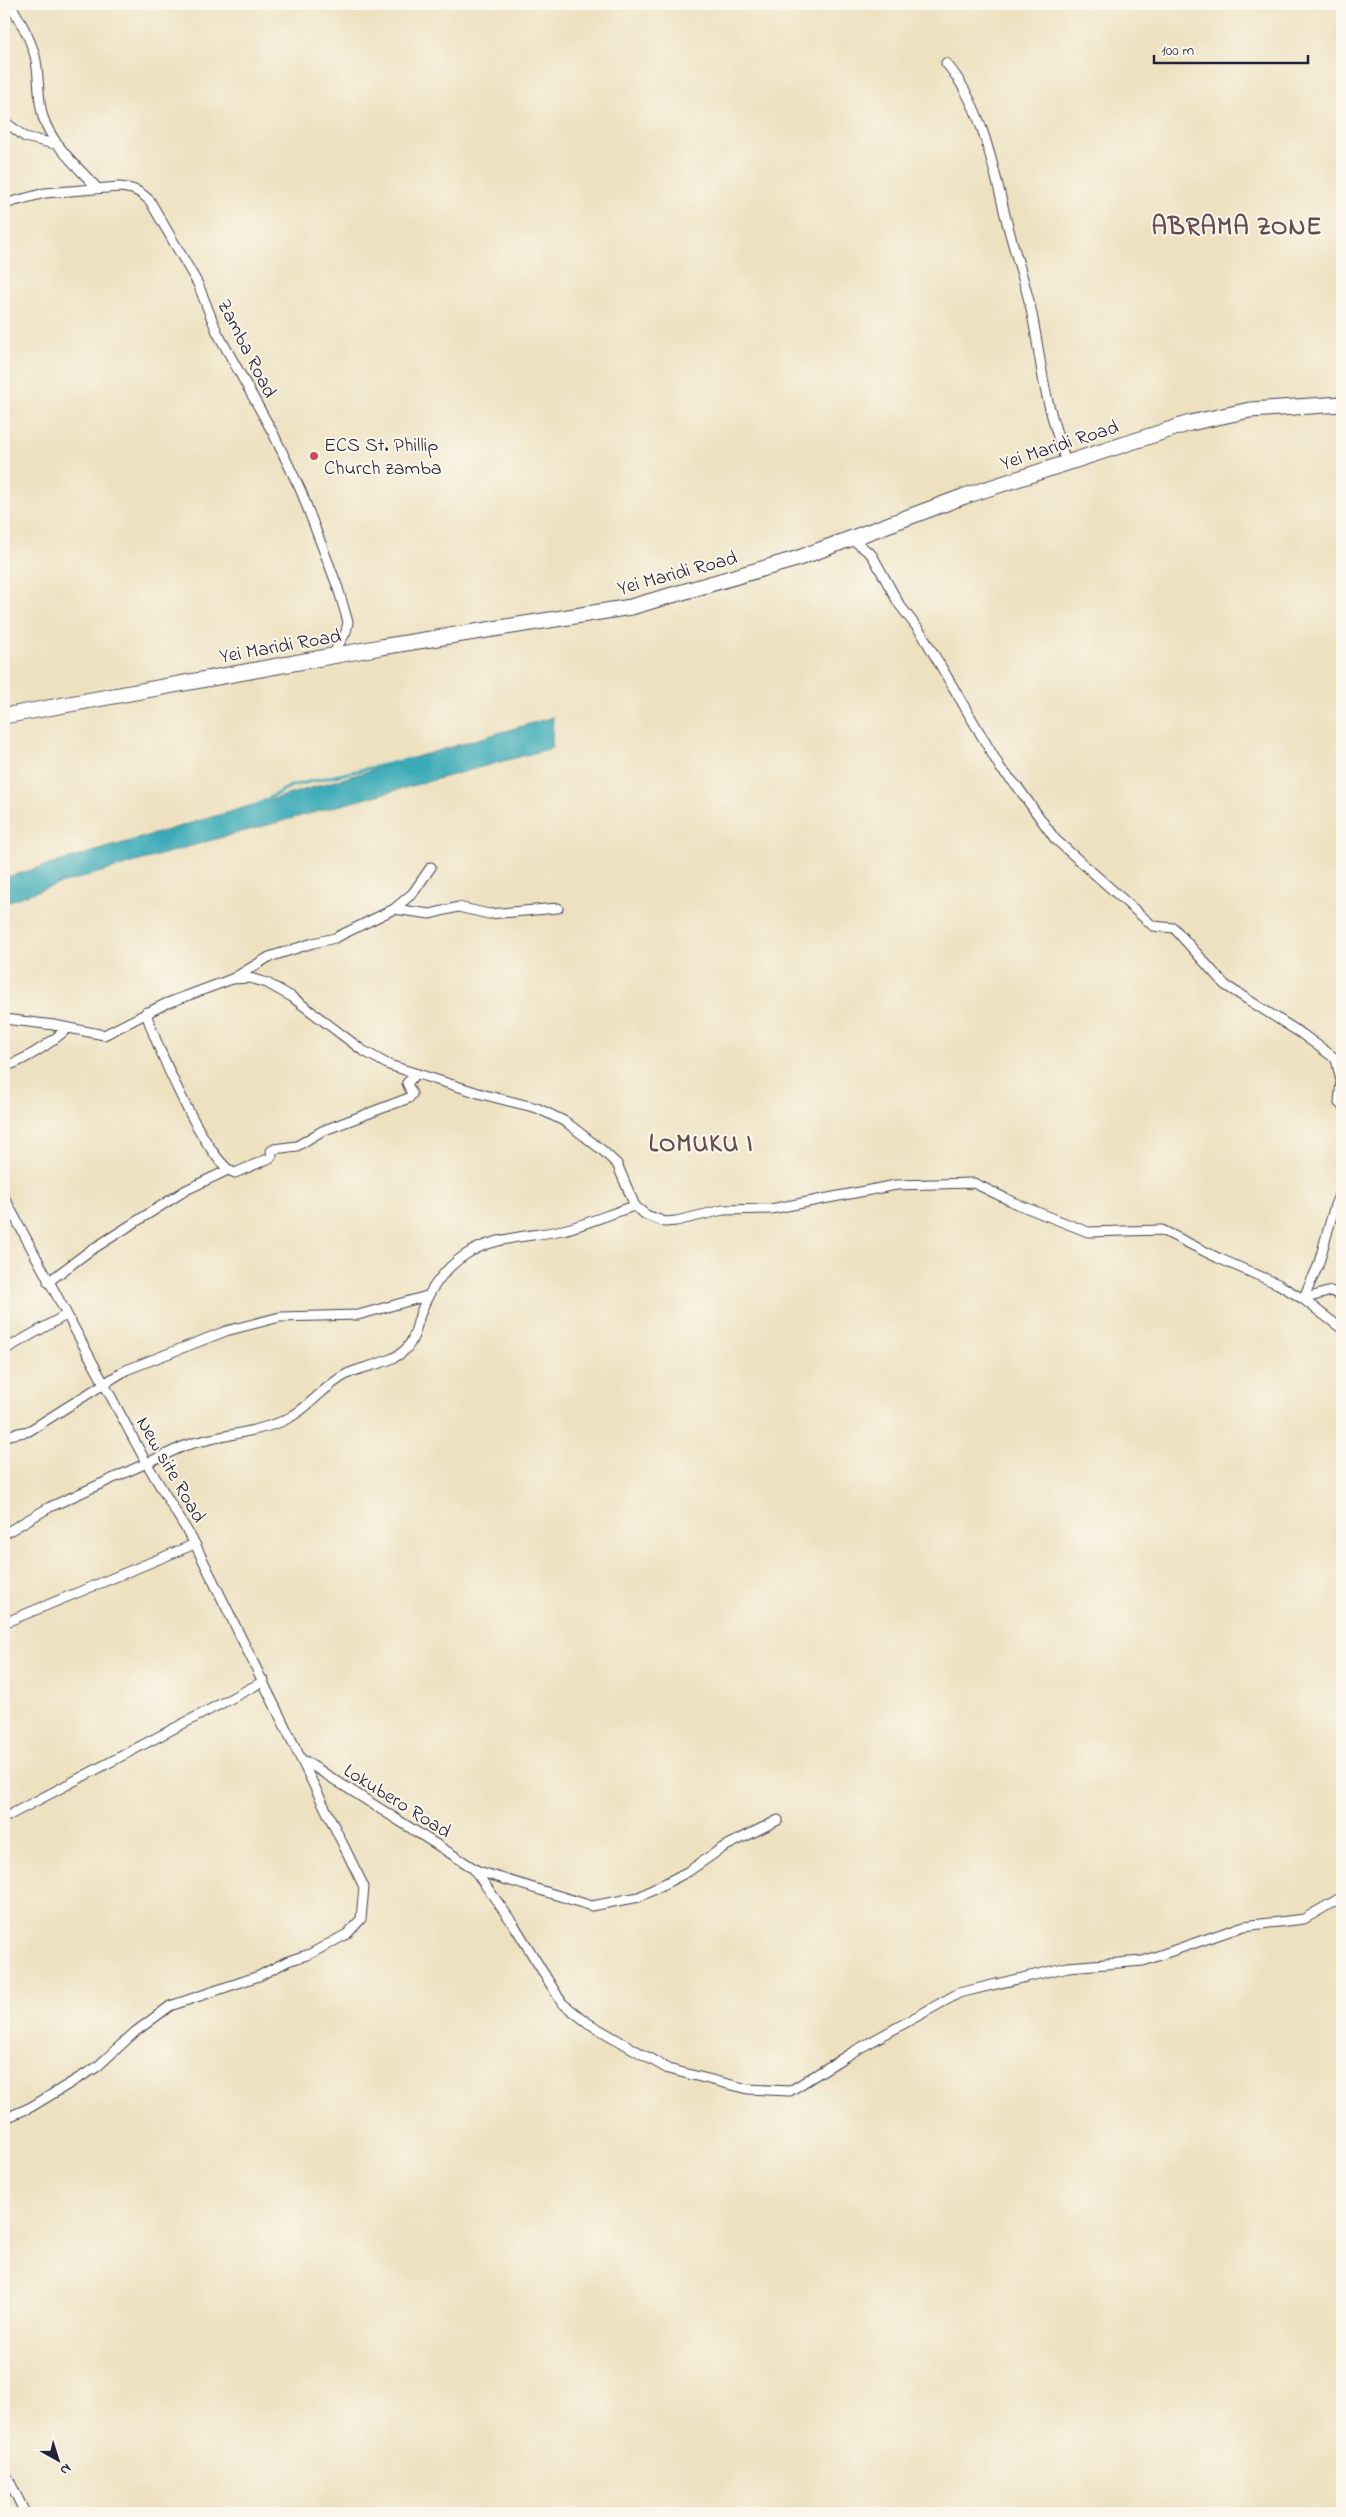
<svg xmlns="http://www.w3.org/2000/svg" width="1346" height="2517" viewBox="0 0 1346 2517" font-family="'Indie Flower',sans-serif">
<rect width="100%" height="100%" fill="#fbf7ec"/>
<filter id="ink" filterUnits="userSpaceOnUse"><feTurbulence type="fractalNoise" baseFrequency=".02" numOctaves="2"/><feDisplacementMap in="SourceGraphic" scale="10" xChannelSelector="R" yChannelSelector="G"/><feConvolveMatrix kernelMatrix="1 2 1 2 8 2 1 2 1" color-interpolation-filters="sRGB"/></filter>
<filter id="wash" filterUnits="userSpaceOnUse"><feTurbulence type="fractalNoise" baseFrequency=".0096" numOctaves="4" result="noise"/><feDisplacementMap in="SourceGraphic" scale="20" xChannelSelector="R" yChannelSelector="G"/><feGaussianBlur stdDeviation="1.12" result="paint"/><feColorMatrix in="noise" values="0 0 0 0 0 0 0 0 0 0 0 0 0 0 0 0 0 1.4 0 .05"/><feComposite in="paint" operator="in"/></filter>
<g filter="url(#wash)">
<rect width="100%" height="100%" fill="#ede1c0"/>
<path fill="#3aabb7" stroke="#2e6679" d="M553,717L552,748L212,840L43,889L4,903V878Z"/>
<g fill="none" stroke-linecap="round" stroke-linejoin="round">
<path stroke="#3aabb7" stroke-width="3" d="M258,804L291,786L409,759"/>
</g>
</g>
<g filter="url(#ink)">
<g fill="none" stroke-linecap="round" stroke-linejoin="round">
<g stroke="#403f4f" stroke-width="11">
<g id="minor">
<path d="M10,4C20,20 30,37 35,56C40,76 37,98 43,117C52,145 78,167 97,188"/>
<path d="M946,63C980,103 991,157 1003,206C1010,239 1022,271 1030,305C1036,331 1039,357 1044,383C1049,410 1058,437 1066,463"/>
<path d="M4,121L25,137L59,145"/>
<path d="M4,204L45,193L119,187C133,188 140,191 150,201L198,284L217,332L273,433L301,491L338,588L348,622L346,632L332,656"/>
<path d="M852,539L872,555L899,604L922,634L1001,769L1017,786L1055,839L1153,926L1174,928L1225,985L1302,1034L1336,1059L1341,1081L1339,1103L1342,1105"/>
<path d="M394,909L413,893L431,867"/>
<path d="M232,979L269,957L313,943L335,938L394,909L430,914L458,907L489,914L558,908"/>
<path d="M146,1012C154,1042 208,1165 235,1173L270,1158L272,1155L271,1151L274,1149L297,1146L322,1131L409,1098L412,1094L407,1083L416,1074"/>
<path d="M4,1019L54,1025L104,1035L165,1004L232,979L250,978L267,983L292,997L362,1050L389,1065L485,1095L537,1108L566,1122L602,1150L617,1164L635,1206L646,1215L665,1222L676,1221L723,1210L771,1209L896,1185L974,1183L1017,1204L1088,1232L1162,1230L1218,1258L1278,1284L1303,1299L1342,1329"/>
<path d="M4,1067C28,1059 48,1045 68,1028"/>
<path d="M4,1197L147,1464L195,1544L364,1887L361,1919L347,1934L310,1954L288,1961L259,1976L170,2006L135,2032L97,2067L31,2107L4,2119"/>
<path d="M48,1282L88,1252L186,1190L228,1170"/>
<path d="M1303,1299L1318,1266L1335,1205L1342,1188"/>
<path d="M1303,1299L1331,1291L1342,1296"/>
<path d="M4,1350L66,1315"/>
<path d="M4,1436L29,1431L126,1370L226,1331L280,1317L358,1315L427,1296"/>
<path d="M4,1534L50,1507L184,1446C217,1435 252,1434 283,1421C308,1410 323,1386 347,1374C366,1365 391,1364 406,1349C415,1339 416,1327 420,1315C428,1291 444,1269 465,1255C493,1236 531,1237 563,1230C588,1224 611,1213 635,1206"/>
<path d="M4,1623L195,1544"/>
<path d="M305,1761L478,1871L592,1906L639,1897L689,1871L722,1848L778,1820"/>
<path d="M4,1818L264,1681"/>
<path d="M473,1868L514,1925L562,2003L588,2023L668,2069L748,2089L790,2091L851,2053L959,1993L1068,1967L1143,1961L1244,1926L1304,1919L1342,1897"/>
<path d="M4,2470L25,2513"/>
</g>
</g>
<g stroke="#403f4f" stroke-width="17">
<path id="primary" d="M4,716L381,647L631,607L796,559L965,496L1190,423L1250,410L1342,404"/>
</g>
<use href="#minor" stroke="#fff" stroke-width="9"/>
<use href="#primary" stroke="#fff" stroke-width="15"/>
</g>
</g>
<circle fill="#d1495b" stroke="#fbf7ec" stroke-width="2" cx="314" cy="456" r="5"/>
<g text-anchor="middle" stroke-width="4" stroke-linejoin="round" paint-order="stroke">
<g font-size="20" fill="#22223b" stroke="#fbf7ec">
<text transform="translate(248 348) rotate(63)" y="7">Zamba Road</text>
<text transform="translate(1059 444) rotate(-18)" y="7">Yei Maridi Road</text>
<text transform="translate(677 572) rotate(-15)" y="7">Yei Maridi Road</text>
<text transform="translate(280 645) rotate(-10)" y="7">Yei Maridi Road</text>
<text transform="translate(172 1469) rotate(60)" y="7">New site Road</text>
<text transform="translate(398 1800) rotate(32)" y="7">Lokubero Road</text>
</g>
<g font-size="20" fill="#22223b" stroke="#fbf7ec" text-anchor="start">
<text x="324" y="451">ECS St. Phillip<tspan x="324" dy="23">Church zamba</tspan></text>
</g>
<g font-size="25" font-weight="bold" letter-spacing="1" fill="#644c50" stroke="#fbf7ec">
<text x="1237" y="234">ABRAMA ZONE</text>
<text x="701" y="1151">LOMUKU I</text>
</g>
</g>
<rect width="1346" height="2517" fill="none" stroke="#fbf7ec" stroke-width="20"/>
<g transform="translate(58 2460) rotate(141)" stroke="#fbf7ec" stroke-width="4" paint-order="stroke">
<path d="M0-4L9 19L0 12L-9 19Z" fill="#22223b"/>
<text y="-8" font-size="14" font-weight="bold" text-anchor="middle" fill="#22223b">N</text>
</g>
<path d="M1154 55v8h154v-8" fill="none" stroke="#22223b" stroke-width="2.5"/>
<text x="1161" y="55" font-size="15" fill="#22223b" stroke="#fbf7ec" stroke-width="4" paint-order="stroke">100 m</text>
</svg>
